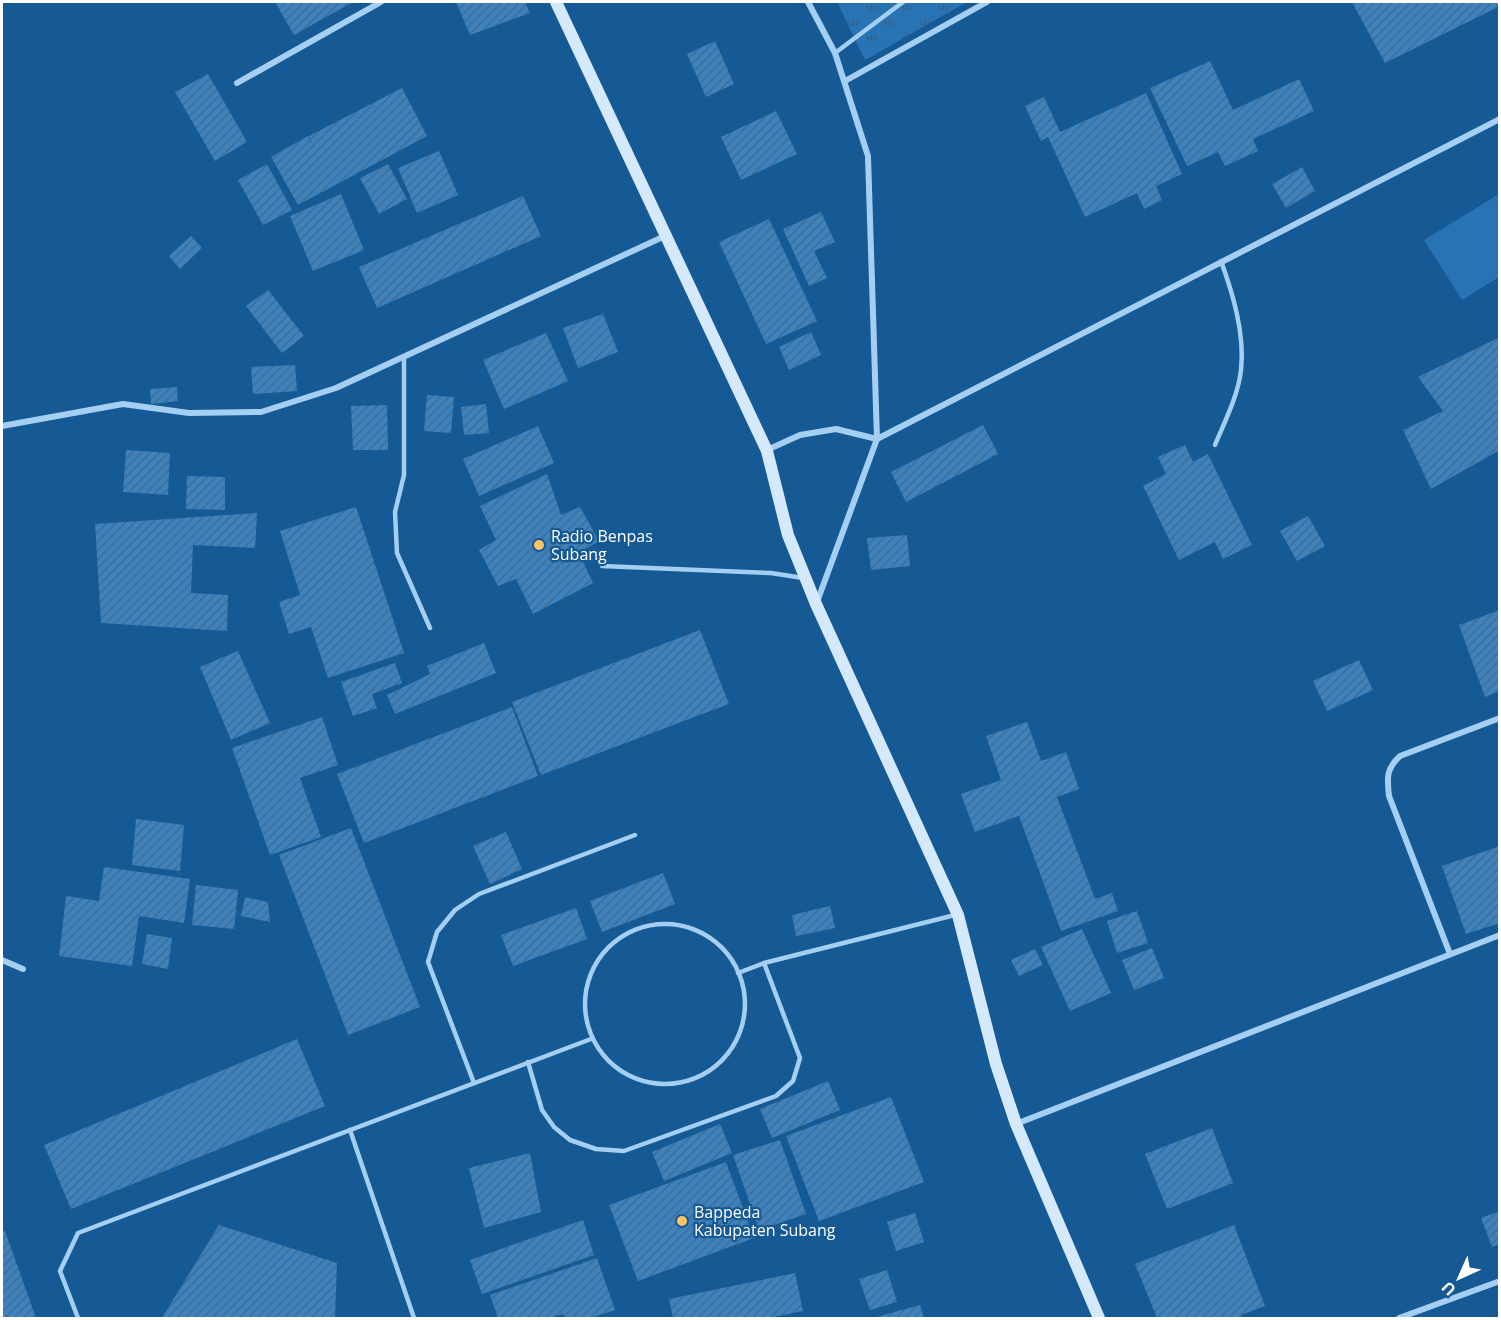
<svg xmlns="http://www.w3.org/2000/svg" width="1501" height="1320" viewBox="0 0 1501 1320" font-family="'Open Sans',sans-serif">
<defs>
<pattern id="park-tufts" width="24" height="20" patternUnits="userSpaceOnUse" patternTransform="scale(1.5)"><rect width="24" height="20" fill="#2873b4"/><path d="M3 7l-1-3M5 7V3M7 7l1-3M15 17l-1-3M17 17v-4M19 17l1-3" fill="none" stroke="#3c5e7b"/></pattern>
<pattern id="building-hatch" width="6" height="6" patternUnits="userSpaceOnUse" patternTransform="scale(1.5)"><rect width="6" height="6" fill="#3d82bd"/><path d="M-1 1l2-2M0 6l6-6M5 7l2-2" fill="none" stroke="#436c90"/></pattern>
</defs>
<rect width="100%" height="100%" fill="#155995"/>
<path fill="url(#park-tufts)" d="M837,2H967L865,60Z"/>
<path fill="#2873b4" d="M1499,194V277L1462,300L1424,240Z"/>
<g fill="url(#building-hatch)">
<path d="M275,2H353L294,35Z"/>
<path d="M456,2H525L530,13L470,35Z"/>
<path d="M1352,2H1500V6L1385,63Z"/>
<path d="M715,41L734,84L706,97L687,54Z"/>
<path d="M1210,61L1233,110L1299,79L1314,111L1253,139L1258,151L1225,166L1218,152L1187,166L1150,88Z"/>
<path d="M208,74L247,142L215,161L175,92Z"/>
<path d="M402,88L427,136L298,205L271,157L308,136L314,147L309,136Z"/>
<path d="M1146,93L1182,174L1156,186L1162,200L1144,209L1137,193L1085,217L1048,137L1041,141L1025,106L1044,97L1060,132Z"/>
<path d="M776,111L797,154L741,180L721,137Z"/>
<path d="M439,151L458,195L417,213L398,168Z"/>
<path d="M267,164L292,210L263,225L238,180Z"/>
<path d="M388,164L407,199L379,214L360,178Z"/>
<path d="M1302,167L1315,191L1286,208L1272,184Z"/>
<path d="M341,194L364,250L313,271L290,216Z"/>
<path d="M523,196L541,236L377,308L359,267Z"/>
<path d="M821,212L835,242L814,251L827,278L809,286L783,229Z"/>
<path d="M769,219L817,321L766,344L719,242Z"/>
<path d="M191,236L202,248L180,269L169,256Z"/>
<path d="M268,290L304,336L282,353L246,306Z"/>
<path d="M603,314L618,352L578,368L563,328Z"/>
<path d="M811,332L821,355L789,370L779,347Z"/>
<path d="M546,333L568,381L504,409L483,360Z"/>
<path d="M1500,337V450L1431,489L1403,430L1443,411L1418,377Z"/>
<path d="M295,365L297,391L253,394L251,367Z"/>
<path d="M177,387L178,401L151,404L150,389Z"/>
<path d="M427,395L454,397L451,433L424,431Z"/>
<path d="M486,404L489,433L464,435L461,407Z"/>
<path d="M387,405L388,450H353L351,406Z"/>
<path d="M983,425L998,454L906,502L891,472Z"/>
<path d="M538,426L554,463L479,496L463,459Z"/>
<path d="M1185,445L1193,462L1208,454L1252,545L1223,559L1215,542L1179,560L1143,486L1166,474L1158,457Z"/>
<path d="M126,450L170,453L168,495L123,492Z"/>
<path d="M547,474L561,515L580,507L599,541L579,553L593,583L533,614L516,579L498,586L479,550L496,540L480,506Z"/>
<path d="M187,476L225,477V510L186,509Z"/>
<path d="M356,507L404,653L328,678L311,627L289,634L279,602L300,595L280,531Z"/>
<path d="M257,513L255,548L193,545L191,593L228,595L227,631L101,623L95,524Z"/>
<path d="M1308,516L1325,546L1297,561L1280,531Z"/>
<path d="M907,535L910,566L871,570L867,538Z"/>
<path d="M1500,610V691L1485,697L1459,625Z"/>
<path d="M700,630L729,704L541,775L512,702Z"/>
<path d="M484,643L496,673L395,714L387,695L430,674L427,666Z"/>
<path d="M238,651L270,723L231,740L200,667Z"/>
<path d="M1359,660L1373,690L1327,711L1313,681Z"/>
<path d="M395,663L402,683L372,694L377,708L353,716L341,682Z"/>
<path d="M512,707L538,776L364,843L337,774Z"/>
<path d="M322,717L338,765L300,778L321,837L270,855L232,748Z"/>
<path d="M1027,722L1041,761L1066,752L1079,789L1057,797L1095,899L1112,893L1118,911L1061,931L1019,816L975,832L961,794L1001,780L986,736Z"/>
<path d="M136,819L184,825L180,871L132,865Z"/>
<path d="M351,828L420,1007L348,1035L279,855Z"/>
<path d="M506,832L522,869L490,884L473,846Z"/>
<path d="M1500,846V923L1466,934L1442,866Z"/>
<path d="M104,867L190,879L184,923L139,916L132,966L59,956L66,896L99,901Z"/>
<path d="M663,873L675,904L602,932L590,901Z"/>
<path d="M196,885L238,890L234,929L192,925Z"/>
<path d="M245,897L268,902L270,922L241,916Z"/>
<path d="M830,906L835,928L796,936L792,915Z"/>
<path d="M576,908L587,939L513,966L501,935Z"/>
<path d="M1137,911L1148,943L1117,953L1107,921Z"/>
<path d="M1082,929L1111,993L1070,1011L1041,947Z"/>
<path d="M147,934L172,938L168,969L142,964Z"/>
<path d="M1152,948L1164,978L1134,990L1122,960Z"/>
<path d="M1035,949L1043,965L1019,976L1011,960Z"/>
<path d="M297,1039L325,1106L71,1209L44,1145Z"/>
<path d="M828,1081L840,1110L772,1138L760,1109Z"/>
<path d="M891,1097L924,1182L819,1221L786,1136Z"/>
<path d="M720,1124L732,1153L664,1181L652,1152Z"/>
<path d="M1212,1128L1233,1183L1167,1209L1145,1154Z"/>
<path d="M780,1140L806,1214L759,1230L733,1155Z"/>
<path d="M530,1153L541,1212L484,1228L469,1168Z"/>
<path d="M726,1162L754,1238L638,1281L609,1205Z"/>
<path d="M1500,1211V1244L1492,1247L1481,1218Z"/>
<path d="M915,1213L924,1242L896,1251L887,1222Z"/>
<path d="M583,1220L594,1255L482,1294L470,1260Z"/>
<path d="M219,1225L337,1263L335,1318H162Z"/>
<path d="M1234,1225L1265,1306L1241,1315L1242,1318H1157L1135,1264Z"/>
<path d="M5,1231L36,1318H2V1232Z"/>
<path d="M597,1258L615,1310L590,1318H565L563,1314L549,1318H498L490,1295Z"/>
<path d="M887,1270L897,1302L870,1310L859,1279Z"/>
<path d="M795,1273L803,1311L767,1318H673L669,1299Z"/>
<path d="M920,1305L924,1318H873Z"/>
</g>
<g fill="none" stroke-linecap="round" stroke-linejoin="round">
<g stroke="#a5cff2" stroke-width="4.5">
<path d="M835,53L903,2"/>
<path d="M404,357V475L395,512L397,553L430,628"/>
<path d="M1215,445C1225,421 1238,396 1241,370C1245,334 1233,294 1221,261"/>
<path d="M602,566L771,573L803,578"/>
<circle cx="665" cy="1004" r="80"/>
<path d="M738,973L764,963L955,915"/>
<path d="M528,1062L542,1110L554,1127L570,1140L596,1149L624,1151L776,1096L793,1081L800,1058L764,963"/>
<path d="M474,1083L428,962L437,932L455,910L479,894L635,835"/>
<path d="M350,1130L414,1318"/>
<path d="M78,1318L60,1271L78,1233L591,1039"/>
</g>
<g stroke="#a5cff2" stroke-width="6">
<path d="M808,2L835,53L868,156L877,439L817,602"/>
<path d="M845,81L987,2"/>
<path d="M237,83L381,2"/>
<path d="M2,426L123,404L189,413L261,412L336,388L665,236"/>
<path d="M767,450L800,435L836,429L877,439L1500,119"/>
<path d="M1450,954L1389,796C1387,778 1386,769 1400,756L1500,718"/>
<path d="M2,960L23,969"/>
<path d="M1016,1124L1500,935"/>
<path d="M1399,1318L1500,1281"/>
</g>
<path stroke="#d4e9fc" stroke-width="12" d="M556,2L767,451L788,535L816,604L958,915L996,1064L1016,1124L1099,1318"/>
</g>
<g fill="#ffc466" stroke="#155995" stroke-width="2">
<circle cx="539" cy="545" r="6"/>
<circle cx="682" cy="1221" r="6"/>
</g>
<g text-anchor="middle" stroke-width="4.5" stroke-linejoin="round" paint-order="stroke">
<g font-size="16" fill="#fff" stroke="#155995" text-anchor="start">
<text x="551" y="542">Radio Benpas<tspan x="551" dy="18">Subang</tspan></text>
<text x="694" y="1218">Bappeda<tspan x="694" dy="18">Kabupaten Subang</tspan></text>
</g>
</g>
<rect width="1501" height="1320" fill="none" stroke="#ffffff" stroke-width="6"/>
<g transform="translate(1459 1278) rotate(225)" stroke="#155995" stroke-width="4.5" paint-order="stroke">
<path d="M0-4.5L10 22L0 15L-10 22Z" fill="#ffffff"/>
<text y="-9" font-size="16" font-weight="bold" text-anchor="middle" fill="#ffffff">U</text>
</g>
</svg>
